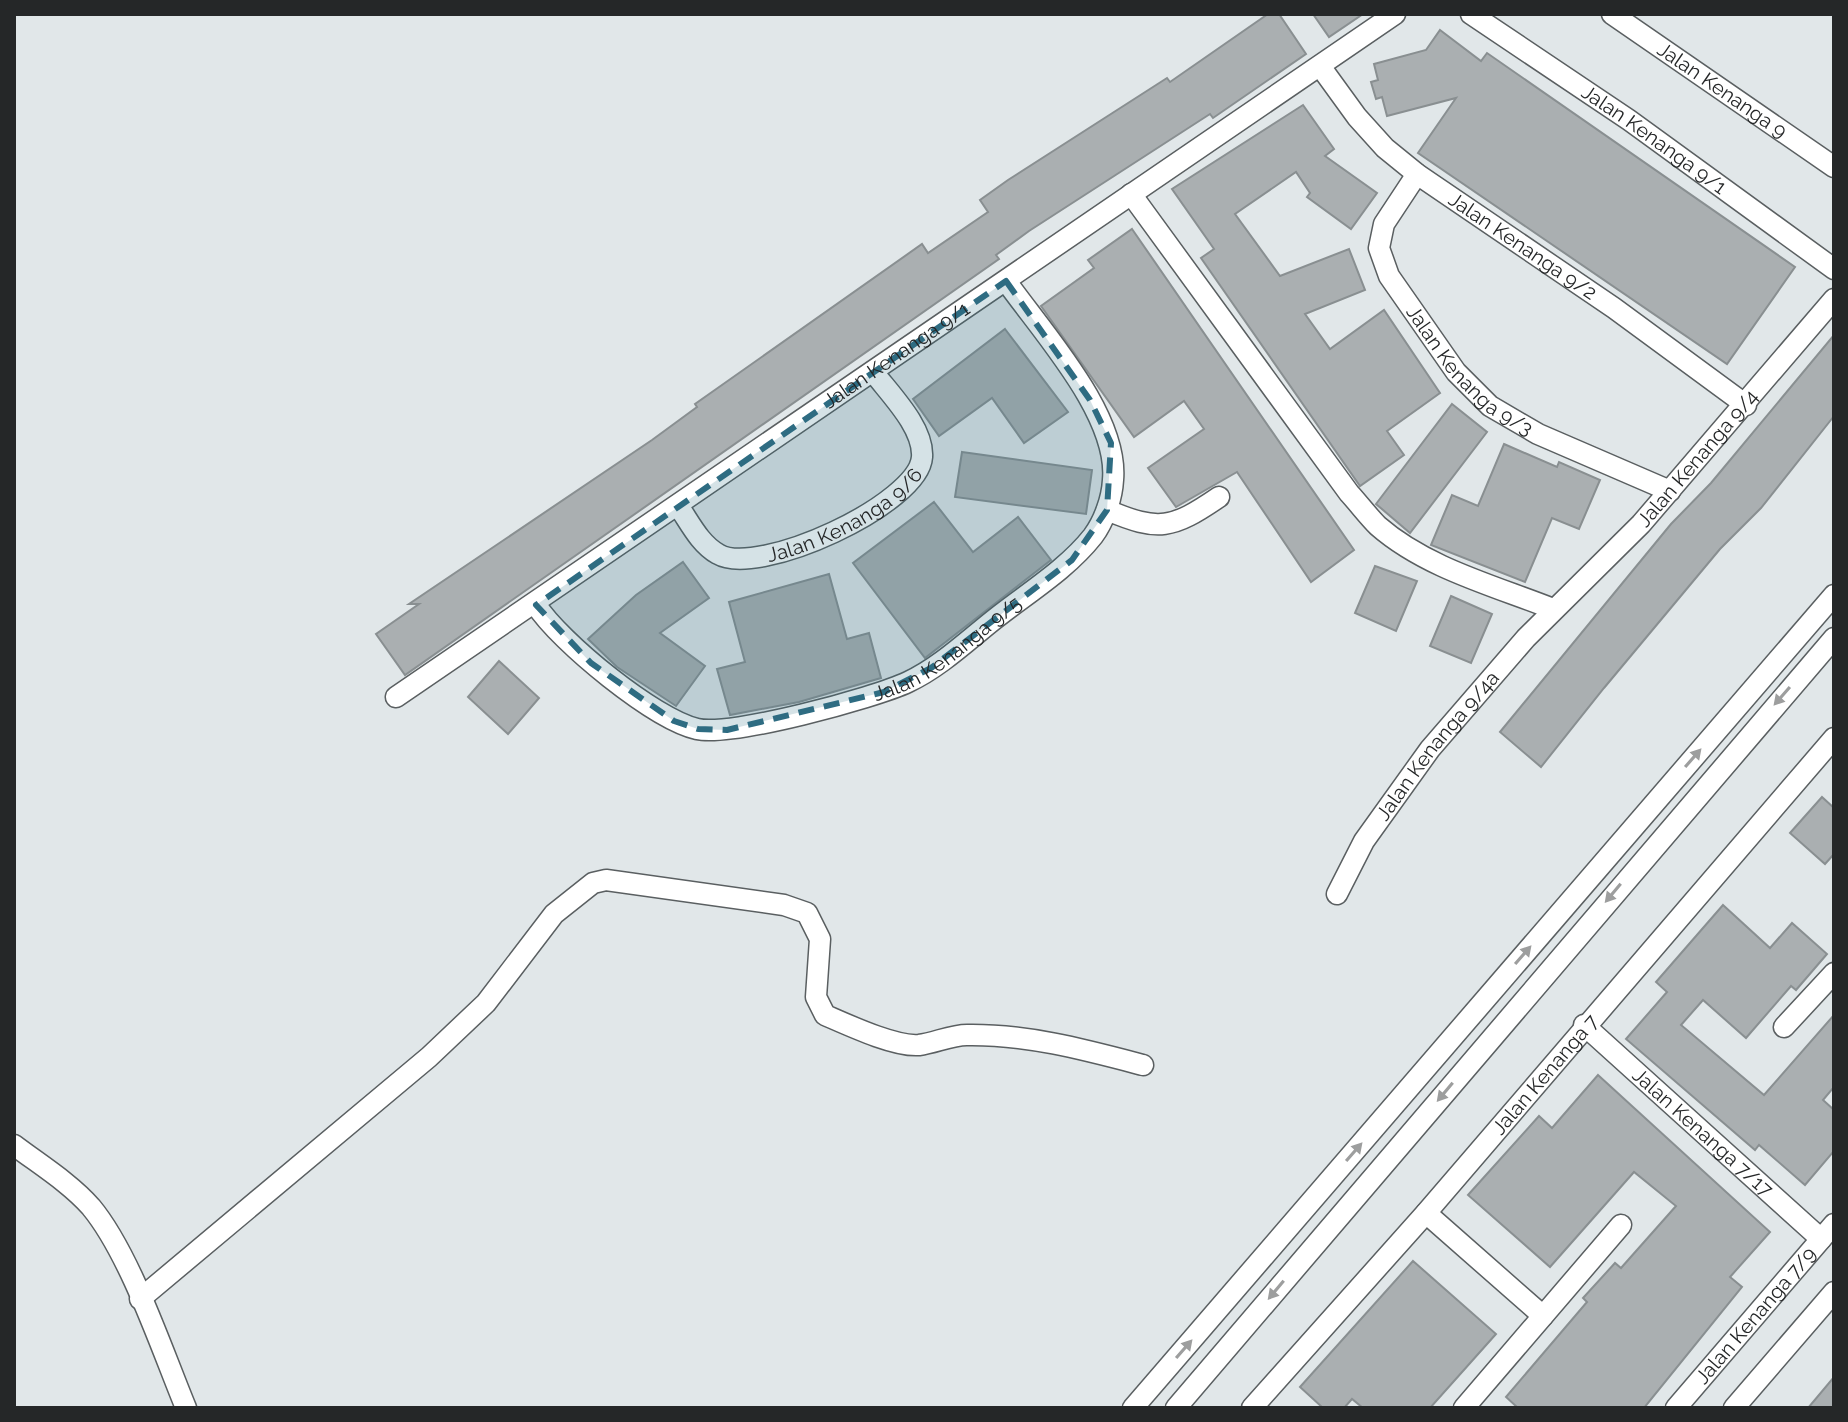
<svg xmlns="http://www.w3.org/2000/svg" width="1848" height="1422" viewBox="0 0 1848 1422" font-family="Raleway,sans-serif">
<rect width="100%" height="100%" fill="#e1e7e9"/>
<g fill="#aaafb1" stroke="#898f91" stroke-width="2">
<path d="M1268,14H1279L1306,54L1213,118L1210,114L1029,231L996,255L999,259L405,675L376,634L419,604H409L652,440L697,407L695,404L922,244L928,253L988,212L980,200L1008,180L1167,78L1170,82Z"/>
<path d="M1313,14H1363L1329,37Z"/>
<path d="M1440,30L1481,61L1487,53L1795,267L1727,364L1418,153L1456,98L1387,116L1382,97L1376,99L1371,82L1378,80L1374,64L1426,50Z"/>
<path d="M1303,105L1334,149L1325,156L1377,193L1351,229L1307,197L1310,193L1296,172L1235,214L1280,276L1349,249L1365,290L1305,314L1330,349L1384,310L1440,393L1387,431L1404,455L1360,486L1201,258L1214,249L1172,189Z"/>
<path d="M1132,229L1354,550L1311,582L1237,472L1176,507L1148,468L1204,429L1184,401L1134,437L1041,306L1094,268L1088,260Z"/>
<path d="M1005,329L1068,412L1024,443L992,398L939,436L913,399Z"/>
<path d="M1834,335V416L1761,508L1720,549L1604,688L1541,767L1500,732L1671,524L1711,483Z"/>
<path d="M1452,404L1487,432L1410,533L1376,504Z"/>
<path d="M1504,444L1557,467L1559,462L1600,480L1579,529L1552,518L1525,582L1431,545L1452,495L1478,506Z"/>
<path d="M962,452L1092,470L1086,514L955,497Z"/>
<path d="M934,502L973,552L1018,517L1051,560L925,658L853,563Z"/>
<path d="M683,562L709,598L660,633L705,666L676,706L617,667L588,639L636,595Z"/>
<path d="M1375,566L1417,581L1396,631L1355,613Z"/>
<path d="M829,574L847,639L869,633L881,678L799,702L730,715L717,669L745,662L729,602Z"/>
<path d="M1451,596L1492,614L1471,663L1430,646Z"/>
<path d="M499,661L539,698L508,734L468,697Z"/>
<path d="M1822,797L1834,808V854L1825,864L1790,833Z"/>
<path d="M1723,905L1770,948L1792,923L1827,954L1796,990L1791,986L1746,1038L1703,1000L1681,1025L1764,1095L1834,1015V1087L1823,1100L1834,1110V1151L1805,1185L1759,1145L1755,1150L1626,1039L1667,992L1656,982Z"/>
<path d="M1598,1075L1770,1232L1730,1277L1742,1287L1644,1408H1518L1506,1397L1587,1302L1583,1298L1615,1263L1621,1268L1676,1206L1634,1172L1550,1267L1468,1195L1539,1116L1552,1128Z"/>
<path d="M1413,1261L1496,1334L1430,1408H1363L1352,1399L1344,1408H1323L1300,1387Z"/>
<path d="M1834,1377V1408H1808Z"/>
</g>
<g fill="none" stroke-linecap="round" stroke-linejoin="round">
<g stroke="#5a5f61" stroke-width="23">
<g id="minor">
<path id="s1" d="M1471,14L1629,120L1834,269"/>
<path id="s2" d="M1612,14L1834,167"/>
<path id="s3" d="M1320,66L1357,117L1385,148L1417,174L1614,308L1746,405"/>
<path id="s4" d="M1417,174L1384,224L1379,248L1389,276L1456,372L1490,406L1538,434L1670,491"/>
<path d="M1131,194L1349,493C1359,504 1368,516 1378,526C1426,568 1495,586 1553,609"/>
<path id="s5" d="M679,507C690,523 700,544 718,554C758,578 919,504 922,457C924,428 891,395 874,373"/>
<path d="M1107,510C1159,532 1172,529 1219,497"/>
<path id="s6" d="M536,605C560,642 654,719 697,729C731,737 874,698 908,682C940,667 968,640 996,618C1029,592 1067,569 1093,536C1104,521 1112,499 1113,480C1119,415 1042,332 1006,281"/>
<path id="s7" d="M396,697L1395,14"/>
<path id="s8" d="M1337,894L1364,841L1430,749L1526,638L1641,524L1834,299"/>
<path id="s9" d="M1584,1025L1821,1239"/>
<path d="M1784,1027L1834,973"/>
<path d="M14,1145C39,1164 70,1183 91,1207C130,1254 162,1350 186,1408"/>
<path d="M1426,1213L1543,1316"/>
<path d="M140,1299L429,1057L486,1003L554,914L593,883L606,880L784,905L807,913L820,939L816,997L825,1015C848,1025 895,1047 919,1045C935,1043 951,1035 967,1035C1027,1034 1086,1050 1143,1065"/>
<path d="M1133,1408L1834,595"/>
<path d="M1176,1408L1834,638"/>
<path id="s10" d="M1252,1408L1426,1213L1834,738"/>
<path d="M1464,1408L1621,1225"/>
<path id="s11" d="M1676,1408L1834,1224"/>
<path d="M1734,1408L1834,1292"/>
</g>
</g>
<use href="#minor" stroke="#fff" stroke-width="20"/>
</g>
<defs><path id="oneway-solid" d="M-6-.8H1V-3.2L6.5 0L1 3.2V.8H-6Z" transform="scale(2)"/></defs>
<g fill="#9d9e9e">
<use href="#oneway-solid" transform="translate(1782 696) rotate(131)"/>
<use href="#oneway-solid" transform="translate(1693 758) rotate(-49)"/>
<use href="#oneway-solid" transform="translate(1613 893) rotate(130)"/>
<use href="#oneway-solid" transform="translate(1523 955) rotate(-49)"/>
<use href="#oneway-solid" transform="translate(1445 1092) rotate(130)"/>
<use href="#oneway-solid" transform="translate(1354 1152) rotate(-49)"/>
<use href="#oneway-solid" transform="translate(1276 1290) rotate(130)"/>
<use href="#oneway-solid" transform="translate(1184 1349) rotate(-49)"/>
</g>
<path fill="#2e6c82" fill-opacity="0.2" stroke="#2e6c82" stroke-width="6" stroke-dasharray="16 10" stroke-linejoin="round" d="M1006,281L1090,400L1111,443L1107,510L1072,560L931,668L884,692L727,730L698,729L674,721L591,663L536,605Z"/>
<g text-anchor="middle" stroke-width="6" stroke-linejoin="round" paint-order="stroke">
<g font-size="20" fill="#252728" stroke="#fff">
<text dy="7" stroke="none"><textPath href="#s2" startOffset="134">Jalan Kenanga 9</textPath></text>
<text dy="7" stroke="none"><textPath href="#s1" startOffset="222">Jalan Kenanga 9/1</textPath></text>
<text dy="7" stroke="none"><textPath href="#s3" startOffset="274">Jalan Kenanga 9/2</textPath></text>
<text dy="7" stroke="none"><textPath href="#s7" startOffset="606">Jalan Kenanga 9/1</textPath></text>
<text dy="7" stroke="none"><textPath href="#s4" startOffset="240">Jalan Kenanga 9/3</textPath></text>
<text dy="7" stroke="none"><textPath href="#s8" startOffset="568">Jalan Kenanga 9/4</textPath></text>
<text dy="7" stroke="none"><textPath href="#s5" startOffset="200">Jalan Kenanga 9/6</textPath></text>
<text dy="7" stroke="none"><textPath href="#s6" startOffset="474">Jalan Kenanga 9/5</textPath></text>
<text dy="7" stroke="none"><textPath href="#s8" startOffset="180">Jalan Kenanga 9/4a</textPath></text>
<text dy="7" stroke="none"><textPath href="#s10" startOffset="444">Jalan Kenanga 7</textPath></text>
<text dy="7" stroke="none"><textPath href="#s9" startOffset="160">Jalan Kenanga 7/17</textPath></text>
<text dy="7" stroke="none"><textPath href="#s11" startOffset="122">Jalan Kenanga 7/9</textPath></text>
</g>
</g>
<rect width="1848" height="1422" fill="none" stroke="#252728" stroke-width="32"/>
</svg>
